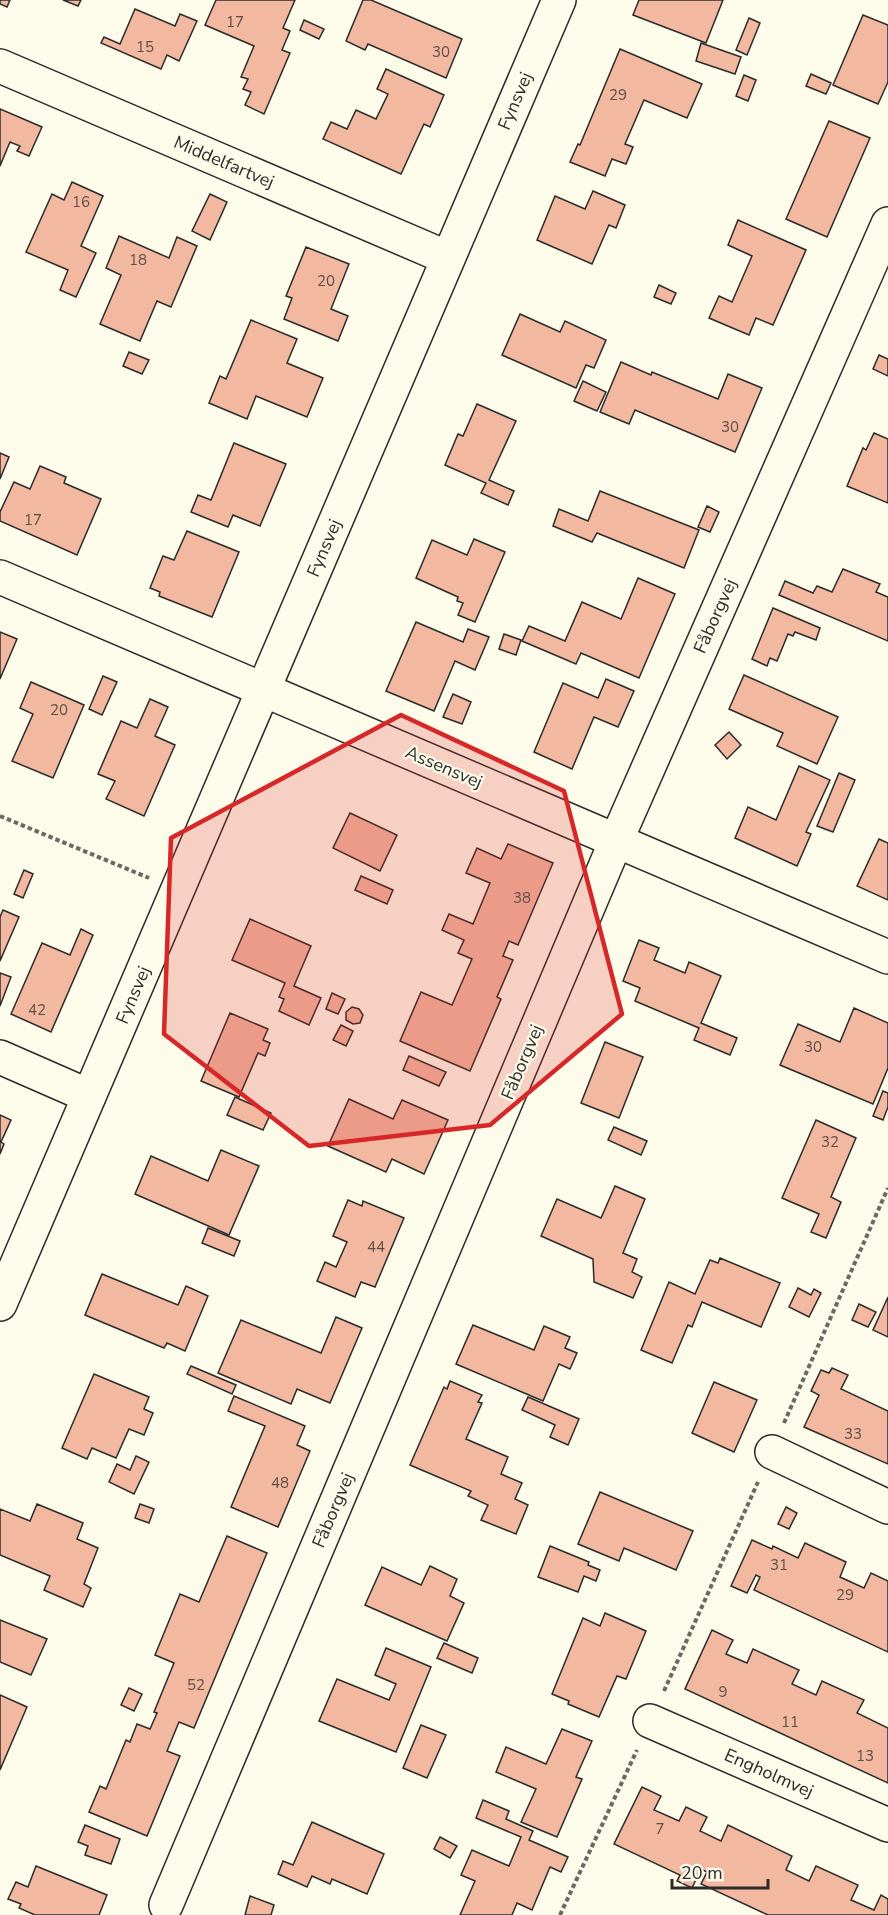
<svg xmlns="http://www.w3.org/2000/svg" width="888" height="1915" viewBox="0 0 888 1915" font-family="'Nunito Sans',sans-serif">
<rect width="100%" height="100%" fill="#fdfbea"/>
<g fill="#f2b8a0" stroke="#2b2b2b" stroke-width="1.5">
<path d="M0,0H10L7,7L0,4Z"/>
<path d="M63,0H81L78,6Z"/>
<path d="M216,0H295L283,28L290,31L282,50L290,53L264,114L245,105L251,92L243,89L248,79L241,77L254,46L205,25Z"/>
<path d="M363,0H371L462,39L446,78L368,44L365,50L346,41Z"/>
<path d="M639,0H723L706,43L633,15Z"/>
<path d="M135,9L175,26L180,14L197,21L179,61L167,55L161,69L101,43L104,37L120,44Z"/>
<path d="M863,15L888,25V82L878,104L833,85Z"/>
<path d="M749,18L760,23L747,55L736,50Z"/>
<path d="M304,20L324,29L319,39L300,30Z"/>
<path d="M701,43L741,57L735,74L696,61Z"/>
<path d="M620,49L702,84L687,118L644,100L625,144L633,147L626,164L612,159L605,176L570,162L578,144L580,145Z"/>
<path d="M386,69L444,95L430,127L424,124L401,174L323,139L331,122L347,129L356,110L376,119L388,94L377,89Z"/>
<path d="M811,74L831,83L826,94L806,86Z"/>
<path d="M744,75L756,80L748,101L736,96Z"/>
<path d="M0,109L42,127L29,156L17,151L20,146L10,142L0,166Z"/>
<path d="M829,121L870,138L827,237L786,219Z"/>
<path d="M72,182L103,196L81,246L96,253L76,297L60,290L68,270L26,252L52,194L64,200Z"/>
<path d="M593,191L625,205L616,228L609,225L592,264L537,240L555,196L585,209Z"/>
<path d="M210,194L227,202L210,240L192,231Z"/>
<path d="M738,220L806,250L773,325L756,318L749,335L709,318L719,296L732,302L752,256L728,245Z"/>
<path d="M119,236L169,258L177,237L197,246L171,307L157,301L140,341L100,324L121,275L106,268Z"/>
<path d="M306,247L349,264L331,309L348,316L338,341L284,319L292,298L286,296Z"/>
<path d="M659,285L676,293L671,304L654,297Z"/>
<path d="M520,314L560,332L565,321L606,340L594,368L586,365L576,388L502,355Z"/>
<path d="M251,320L297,339L287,363L323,378L307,417L256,396L247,419L209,403L220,376L226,379Z"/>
<path d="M129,352L149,360L142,374L123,366Z"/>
<path d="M879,355L888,359V376L873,369Z"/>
<path d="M621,362L651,375L652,372L718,399L728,374L762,388L735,452L635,410L629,424L600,412Z"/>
<path d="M583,381L606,392L597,411L574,401Z"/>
<path d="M477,404L516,421L489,480L514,491L508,505L481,493L486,483L445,465L458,434L463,436Z"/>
<path d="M874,433L888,439V503L847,486L863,448L866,450Z"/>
<path d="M234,443L286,464L260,526L233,515L228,527L191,512L198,495L211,500Z"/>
<path d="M0,453L9,457L0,479Z"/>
<path d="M40,466L66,477L64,483L101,499L77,555L0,521V512L14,482L30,489Z"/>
<path d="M600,491L699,530L684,568L597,533L592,542L553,526L559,509L588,521Z"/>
<path d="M707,506L719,512L710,532L698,527Z"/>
<path d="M187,531L239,552L212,617L159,596L160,592L150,588L163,556L174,560Z"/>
<path d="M474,539L505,552L475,622L458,615L463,603L457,601L458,597L416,578L432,540L467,555Z"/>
<path d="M843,569L880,584L876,592L888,597V641L779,595L785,581L813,593L817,586L832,592Z"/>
<path d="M638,578L675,594L639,678L581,653L576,664L522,641L529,626L565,641L582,602L621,619Z"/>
<path d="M773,608L820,628L816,640L795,632L793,636L788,634L777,661L770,658L767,666L752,659Z"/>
<path d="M416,622L463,642L468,629L489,637L475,670L455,661L434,711L386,691Z"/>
<path d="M0,632L17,639L0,679Z"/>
<path d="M504,634L521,640L516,655L499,649Z"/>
<path d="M744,675L838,717L817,764L777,746L783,733L729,709Z"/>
<path d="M103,676L117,682L102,715L89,709Z"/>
<path d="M606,679L634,691L618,727L594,717L572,769L534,752L563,683L598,698Z"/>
<path d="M31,682L84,705L53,778L12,761L33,714L20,708Z"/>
<path d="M453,694L471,702L462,724L443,717Z"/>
<path d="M150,699L168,707L155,736L175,745L144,816L106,799L115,781L98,774L121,721L137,728Z"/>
<path d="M729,732L741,745L727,759L715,745Z"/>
<path d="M799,766L830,780L806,832L811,834L797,866L735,838L748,807L776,820Z"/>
<path d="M839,773L855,780L833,832L817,826Z"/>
<path d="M350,813L397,835L380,871L333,848Z"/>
<path d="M879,839L888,843V900L857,886Z"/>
<path d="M508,844L553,863L518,945L509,941L503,956L513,960L497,997L501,999L470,1071L400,1041L421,992L452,1005L472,959L458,953L464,940L442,930L449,914L473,924L490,883L466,873L477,848L501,859Z"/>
<path d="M24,870L33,874L23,898L14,894Z"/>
<path d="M361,876L393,890L387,904L355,890Z"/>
<path d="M3,910L19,917L0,961V917Z"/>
<path d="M250,919L311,946L294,986L321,998L309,1025L279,1011L284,999L279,997L285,983L232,960Z"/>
<path d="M81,929L93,935L51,1032L11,1014L42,943L70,955Z"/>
<path d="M639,940L659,948L654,960L685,973L689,962L721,976L701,1023L737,1038L730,1055L694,1040L699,1028L635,1001L640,988L623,981Z"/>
<path d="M0,973L11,977L0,1006Z"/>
<path d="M332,993L345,999L338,1014L326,1009Z"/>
<path d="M352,1007L359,1009L363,1015L360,1023L353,1024L346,1020V1012Z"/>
<path d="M854,1008L888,1023V1068L873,1104L780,1065L798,1024L840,1042Z"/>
<path d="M230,1013L268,1029L263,1040L270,1043L265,1056L258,1053L239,1097L201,1081Z"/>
<path d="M341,1025L353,1031L346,1046L333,1040Z"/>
<path d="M605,1042L643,1057L619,1118L581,1103Z"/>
<path d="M409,1056L446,1072L439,1086L403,1070Z"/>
<path d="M883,1091L888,1093V1107L883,1120L873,1116Z"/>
<path d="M235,1097L271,1113L263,1130L227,1115Z"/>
<path d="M349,1099L393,1119L402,1100L448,1120L424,1174L392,1159L386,1172L328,1146Z"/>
<path d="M0,1115L11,1120L1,1142L4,1144L0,1154Z"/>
<path d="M816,1120L856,1138L831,1197L841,1202L826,1238L811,1232L819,1214L782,1198Z"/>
<path d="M614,1127L647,1141L641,1155L608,1140Z"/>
<path d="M221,1150L259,1166L229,1235L135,1194L151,1156L208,1181Z"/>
<path d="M615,1186L645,1199L623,1253L637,1259L632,1272L642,1277L633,1298L594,1282L593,1259L541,1236L557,1199L601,1218Z"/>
<path d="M348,1200L362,1206L363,1201L404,1218L375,1287L361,1282L355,1297L317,1281L325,1262L336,1267L347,1242L333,1236Z"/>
<path d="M208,1228L240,1241L234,1256L202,1243Z"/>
<path d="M720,1258L780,1283L761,1327L702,1302L692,1327L688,1325L672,1363L641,1350L669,1282L695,1294L710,1260L718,1263Z"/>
<path d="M102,1274L178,1305L186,1286L208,1296L185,1351L167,1343L164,1348L85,1315Z"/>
<path d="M798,1288L811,1295L814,1289L821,1293L809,1317L789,1307Z"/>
<path d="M888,1297V1337L873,1330Z"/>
<path d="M859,1304L876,1312L868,1327L852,1320Z"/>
<path d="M336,1317L362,1328L330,1403L297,1389L291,1404L218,1373L241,1320L321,1353Z"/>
<path d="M473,1325L534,1350L544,1326L570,1337L565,1348L577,1353L570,1369L559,1364L543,1401L456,1364Z"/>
<path d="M191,1366L236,1385L232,1394L187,1374Z"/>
<path d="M832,1368L848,1375L841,1389L888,1411V1464L804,1427L819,1395L811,1391L821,1370L829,1373Z"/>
<path d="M94,1374L149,1397L144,1409L153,1413L144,1435L129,1429L116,1458L92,1448L87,1459L62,1448Z"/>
<path d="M450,1381L482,1395L478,1402L482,1403L466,1439L508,1457L501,1474L522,1483L515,1499L528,1505L516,1534L481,1520L488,1505L468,1496L471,1491L410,1465L444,1387L447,1389Z"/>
<path d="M714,1382L757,1400L734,1452L692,1433Z"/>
<path d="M234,1396L305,1426L297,1445L310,1451L278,1527L231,1507L265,1426L228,1411Z"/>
<path d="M528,1397L579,1419L568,1445L550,1437L555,1425L522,1410Z"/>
<path d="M136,1456L149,1462L134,1494L109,1482L117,1464L130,1470Z"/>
<path d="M600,1492L693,1531L676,1570L624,1548L619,1561L578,1544Z"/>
<path d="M37,1504L83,1523L77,1539L98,1548L84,1584L91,1588L83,1607L44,1590L50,1576L0,1555V1509L30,1521Z"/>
<path d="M140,1504L154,1509L149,1523L135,1518Z"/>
<path d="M786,1507L797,1513L789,1529L778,1524Z"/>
<path d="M227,1536L267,1553L194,1728L179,1722L167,1751L180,1756L147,1836L89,1812L100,1786L106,1789L126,1740L130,1742L137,1724L150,1729L157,1713L154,1712L174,1663L155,1655L180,1594L199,1602Z"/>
<path d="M752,1540L772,1549L773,1546L798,1558L805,1543L846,1562L840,1577L864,1588L871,1573L888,1581V1652L754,1590L760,1577L756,1575L747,1593L731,1586Z"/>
<path d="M550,1546L589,1562L588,1565L600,1570L596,1581L584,1576L578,1592L538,1577Z"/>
<path d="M430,1566L457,1579L450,1596L464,1603L447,1641L365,1605L382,1567L421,1585Z"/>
<path d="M605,1613L646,1631L626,1679L617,1676L599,1717L568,1704L569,1701L552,1694L583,1618L600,1626Z"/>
<path d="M0,1620L47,1639L31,1675L0,1662Z"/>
<path d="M712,1630L733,1640L726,1654L747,1663L753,1649L799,1670L792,1684L816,1695L822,1681L864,1700L857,1713L888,1728V1783L685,1689Z"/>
<path d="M444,1643L478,1658L472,1673L437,1658Z"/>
<path d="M386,1648L431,1667L396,1752L319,1721L337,1679L389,1700L396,1684L375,1675Z"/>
<path d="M129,1688L142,1694L134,1711L121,1705Z"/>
<path d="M0,1695L27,1707L0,1770Z"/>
<path d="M421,1725L446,1735L427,1778L403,1768Z"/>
<path d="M562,1729L592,1741L576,1777L582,1779L557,1837L521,1822L536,1789L496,1772L506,1747L546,1764Z"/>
<path d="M642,1787L661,1796L654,1810L679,1821L686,1807L707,1817L700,1831L721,1841L728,1825L792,1856L786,1870L809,1881L816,1866L858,1885L851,1900L874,1910L881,1895L888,1899V1915H768L701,1884L707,1872L701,1869L692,1888L677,1881L680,1875L614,1844Z"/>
<path d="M483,1800L509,1811L506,1819L533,1831L529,1840L568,1857L561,1872L550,1867L532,1910L517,1903L512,1915H460L475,1881L461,1875L472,1850L509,1866L521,1837L476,1818Z"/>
<path d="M312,1822L384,1854L367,1894L332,1879L330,1884L312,1876L307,1887L278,1874L283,1861L293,1865Z"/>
<path d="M85,1825L120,1839L111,1864L85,1855L88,1846L78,1842Z"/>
<path d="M440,1837L457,1846L450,1858L434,1849Z"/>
<path d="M36,1866L107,1895L99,1915H35L19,1908L21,1904L8,1899L16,1882L28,1887Z"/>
<path d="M250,1896L274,1905L271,1915H245Z"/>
</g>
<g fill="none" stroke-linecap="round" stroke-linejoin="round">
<g stroke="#2b2b2b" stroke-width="36">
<g id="minor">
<path d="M0,66L448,258"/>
<path d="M0,577L888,957"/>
<path d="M0,1057L89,1096"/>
<path d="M0,1304L559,0"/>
<path d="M772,1452L888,1507"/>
<path d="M650,1721L888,1825"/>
<path d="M166,1905L616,841L888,224"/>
</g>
</g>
<g stroke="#6a6964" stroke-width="4" stroke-dasharray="4.5 3" stroke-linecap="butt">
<path d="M0,816L149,878"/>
<path d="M784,1423L888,1188"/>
<path d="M664,1691L758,1482"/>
<path d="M560,1915L637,1750"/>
</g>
<use href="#minor" stroke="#fdfbea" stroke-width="33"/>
</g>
<path fill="#d62828" fill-opacity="0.2" stroke="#d62828" stroke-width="4.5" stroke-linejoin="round" d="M401,715L564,791L622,1014L490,1125L309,1146L164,1034L171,838Z"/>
<g text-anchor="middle" stroke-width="4.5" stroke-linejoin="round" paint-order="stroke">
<g font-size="15" fill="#5d4e48">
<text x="235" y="27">17</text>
<text x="145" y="52">15</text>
<text x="441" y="57">30</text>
<text x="618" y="100">29</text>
<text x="81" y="207">16</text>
<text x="138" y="265">18</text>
<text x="326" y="286">20</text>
<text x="730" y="432">30</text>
<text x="33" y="525">17</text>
<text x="59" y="715">20</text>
<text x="522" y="903">38</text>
<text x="37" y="1015">42</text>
<text x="813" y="1052">30</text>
<text x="830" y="1147">32</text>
<text x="376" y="1252">44</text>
<text x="853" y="1439">33</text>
<text x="280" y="1488">48</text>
<text x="779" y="1570">31</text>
<text x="845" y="1600">29</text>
<text x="196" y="1690">52</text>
<text x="723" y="1697">9</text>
<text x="790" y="1727">11</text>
<text x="865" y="1761">13</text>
<text x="660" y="1834">7</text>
</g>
<g font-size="18" fill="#2b2b2b" stroke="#fdfbea">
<text transform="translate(515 101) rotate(-67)" y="6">Fynsvej</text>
<text transform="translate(224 162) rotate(23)" y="6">Middelfartvej</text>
<text transform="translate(324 548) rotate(-67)" y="6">Fynsvej</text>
<text transform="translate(715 616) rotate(-66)" y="6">Fåborgvej</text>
<text transform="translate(444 767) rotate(23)" y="6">Assensvej</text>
<text transform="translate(133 995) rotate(-67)" y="6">Fynsvej</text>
<text transform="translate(522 1062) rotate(-67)" y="6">Fåborgvej</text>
<text transform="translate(333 1510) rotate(-67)" y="6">Fåborgvej</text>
<text transform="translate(769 1773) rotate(24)" y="6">Engholmvej</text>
</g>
</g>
<path d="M672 1879v9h96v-9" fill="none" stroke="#2b2b2b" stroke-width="3"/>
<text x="681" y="1879" font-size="18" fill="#2b2b2b" stroke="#fdfbea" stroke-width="4.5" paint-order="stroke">20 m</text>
</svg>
